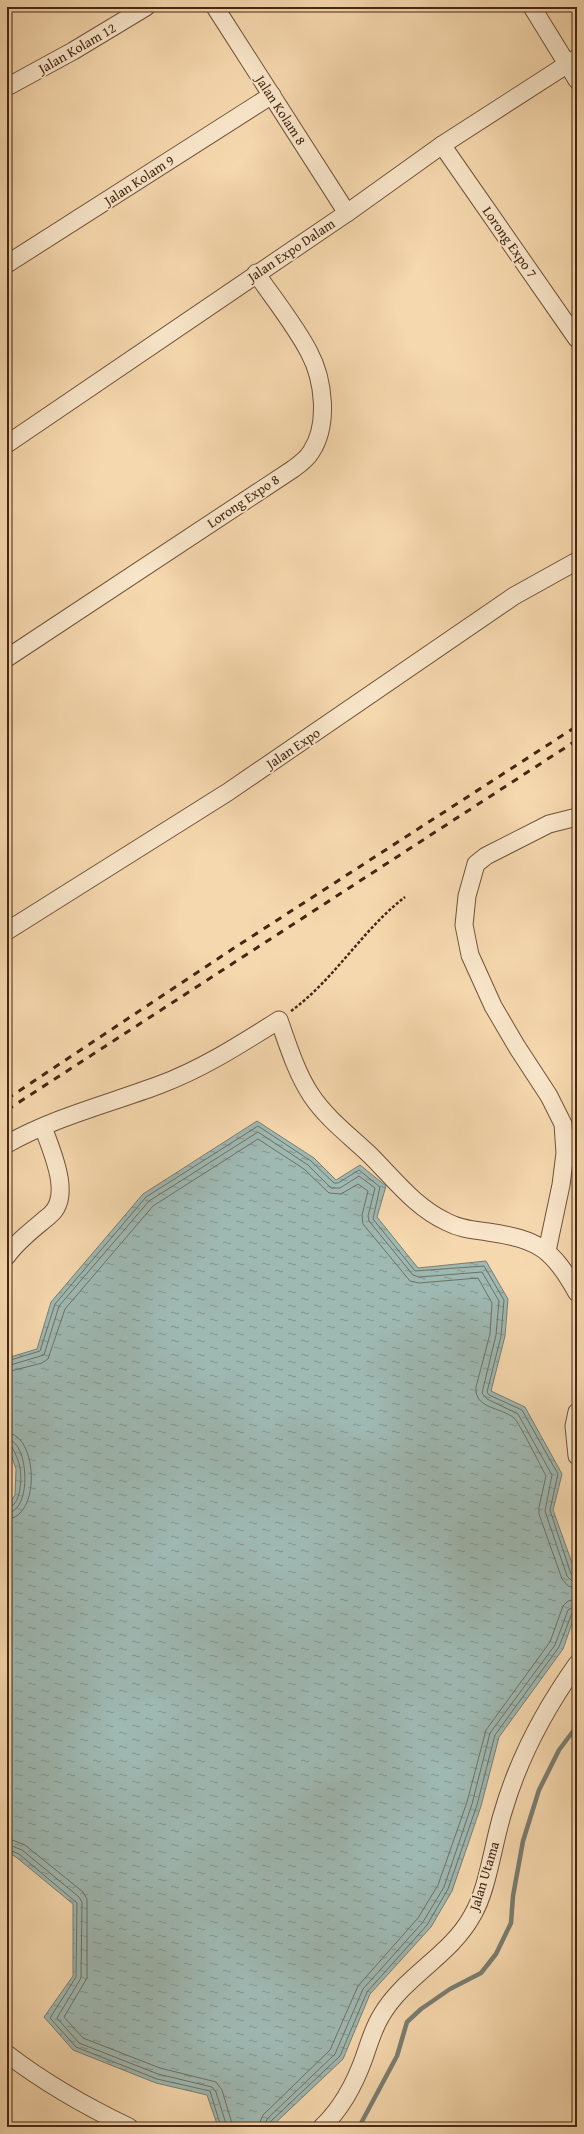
<svg xmlns="http://www.w3.org/2000/svg" width="584" height="2134" viewBox="0 0 584 2134" font-family="'Gentium Book Plus',serif">
<defs>
<pattern id="water-ripples" width="26" height="14" patternUnits="userSpaceOnUse"><rect width="26" height="14" fill="#9eb8b2"/><path d="M2 4q2-2 4 0t4 0M15 11q2-2 4 0t4 0" fill="none" stroke="#82968f"/></pattern>
</defs>
<rect width="100%" height="100%" fill="#f6d8ae"/>
<filter id="stains"><feTurbulence type="fractalNoise" baseFrequency=".005" numOctaves="4"/><feColorMatrix values="0 0 0 0 .2 0 0 0 0 .09 0 0 0 0 .02 0 0 0 .5 -.17"/></filter>
<radialGradient id="worn" r=".72"><stop offset=".6" stop-color="#630" stop-opacity="0"/><stop offset="1" stop-color="#630" stop-opacity=".3"/></radialGradient>
<path fill="url(#water-ripples)" stroke="#7a7e72" d="M257,1121L314,1158L336,1180L360,1165L386,1186L377,1217L418,1268L486,1261L508,1299L505,1336L491,1391L525,1407L562,1474L553,1510L576,1574L577,1586V1609L563,1649L499,1737L481,1806L452,1891L431,1927L370,1994L343,2059L271,2127H218L207,2095L156,2083L73,2050L44,2017L73,1976V1904L16,1857L7,1852V1507L15,1495L16,1469L7,1443V1358L37,1349L51,1302L143,1194Z"/>
<g fill="none" stroke-linecap="round" stroke-linejoin="round">
<g stroke="#717062" stroke-width="1">
<path d="M7,1361L40,1351L55,1304L146,1197L258,1126L311,1161L334,1183H338L359,1170L380,1187L373,1219L415,1271L484,1266L504,1300L501,1336L487,1392L489,1395L522,1410L558,1474L550,1510L571,1574L577,1577"/>
<path d="M7,1366L44,1355L59,1306L149,1201L258,1132L308,1165L331,1188H340L359,1176L375,1188L368,1216L369,1221L413,1275L419,1277L482,1272L499,1301L496,1335L482,1393L487,1399L518,1414L552,1475L545,1511L567,1576L571,1580L577,1582"/>
<path d="M7,1372L42,1363L48,1359L65,1309L153,1206L258,1139L304,1169L329,1193L341,1194L358,1184L368,1191L362,1215L363,1224L410,1281L419,1283L478,1278L492,1303L490,1334L476,1387C474,1409 501,1407 514,1418C520,1424 540,1465 546,1476L539,1507V1514L562,1579L568,1586L577,1588"/>
<path d="M7,1433C38,1434 41,1518 7,1519"/>
<path d="M7,1439C29,1440 33,1512 7,1513"/>
<path d="M7,1444L12,1447C15,1453 19,1461 20,1468C22,1479 21,1507 7,1508"/>
<path d="M7,1838L25,1845L83,1892L87,1899V1978L64,2017L83,2038L160,2068L216,2082L222,2090L233,2127"/>
<path d="M7,1844L22,1850L79,1897L82,1902L81,1978L57,2018L79,2043L158,2074L212,2087L216,2092L227,2127"/>
<path d="M7,1849L19,1854L77,1903L76,1977L50,2018L76,2047L157,2079L210,2091L221,2127"/>
<path d="M258,2127L263,2115L330,2050L358,1986L418,1918L438,1885L467,1802L486,1730L550,1642L563,1606L568,1601L577,1599"/>
<path d="M264,2127L267,2119L335,2054L363,1989L423,1922L444,1887L472,1804L490,1733L555,1645L568,1610L577,1605"/>
<path d="M269,2127L270,2122L340,2056L367,1992L427,1925L448,1889L477,1805L495,1735L559,1647L572,1613L577,1610"/>
</g>
<path stroke="#7a7e72" stroke-width="4.5" d="M359,2127L397,2056L407,2022L421,2009L450,1989L481,1973L496,1954L511,1923L513,1896L523,1841L539,1790L559,1750L577,1726"/>
<g stroke="#705339" stroke-width="19">
<g id="minor">
<path d="M215,7L347,213"/>
<path d="M532,7L577,80"/>
<path d="M7,87L73,51L146,7"/>
<path d="M442,145L577,339"/>
<path d="M7,264L272,95"/>
<path d="M7,444L347,213L442,145L577,58"/>
<path d="M7,658L293,469C300,464 307,459 311,452C329,425 324,380 309,352C295,325 273,298 256,273"/>
<path d="M7,931L228,792L514,596L577,561"/>
<path d="M7,1144C55,1117 108,1104 159,1085C202,1069 241,1044 279,1020C288,1045 296,1072 311,1095C327,1119 350,1136 370,1155C395,1180 415,1207 447,1222C460,1229 474,1230 488,1232C538,1239 553,1249 577,1293"/>
<path d="M547,1251L561,1185L565,1153L563,1124L549,1096L517,1047L493,1006L470,955L464,925L467,896L476,864L486,856L549,824L577,817"/>
<path d="M7,1256C18,1240 35,1228 50,1215C73,1196 51,1150 43,1127"/>
<path d="M577,1412L574,1426L577,1456"/>
<path d="M7,2054C45,2083 85,2106 129,2127"/>
<path d="M322,2127C341,2109 355,2083 364,2058C369,2044 373,2029 381,2016C404,1976 450,1956 472,1916C488,1890 493,1843 503,1812C518,1760 545,1709 577,1664"/>
</g>
</g>
<path stroke="#442712" stroke-width="2.5" stroke-dasharray="3 2" stroke-linecap="butt" d="M291,1011C335,979 362,930 405,897"/>
<use href="#minor" stroke="#f9e6ca" stroke-width="17"/>
<g stroke="#442712" stroke-width="3" stroke-dasharray="7 7" stroke-linecap="butt">
<path d="M7,1099L231,950L577,726"/>
<path d="M7,1110L577,740"/>
</g>
</g>
<g text-anchor="middle" stroke-width="3.5" stroke-linejoin="round" paint-order="stroke">
<g font-size="14" fill="#442712" stroke="#f9e6ca">
<text transform="translate(77 48) rotate(-30)" y="5">Jalan Kolam 12</text>
<text transform="translate(281 110) rotate(57)" y="5">Jalan Kolam 8</text>
<text transform="translate(139 180) rotate(-33)" y="5">Jalan Kolam 9</text>
<text transform="translate(510 242) rotate(55)" y="5">Lorong Expo 7</text>
<text transform="translate(291 250) rotate(-34)" y="5">Jalan Expo Dalam</text>
<text transform="translate(243 501) rotate(-34)" y="5">Lorong Expo 8</text>
<text transform="translate(293 748) rotate(-34)" y="5">Jalan Expo</text>
<text transform="translate(484 1876) rotate(-73)" y="5">Jalan Utama</text>
</g>
</g>
<rect width="584" height="2134" fill="none" stroke="#f6d8ae" stroke-width="24"/>
<rect x="8" y="8" width="568" height="2118" fill="none" stroke="#442712" stroke-width="2"/>
<rect x="12" y="12" width="560" height="2110" fill="none" stroke="#442712"/>
<rect width="100%" height="100%" filter="url(#stains)"/>
<rect width="100%" height="100%" fill="url(#worn)"/>
</svg>
